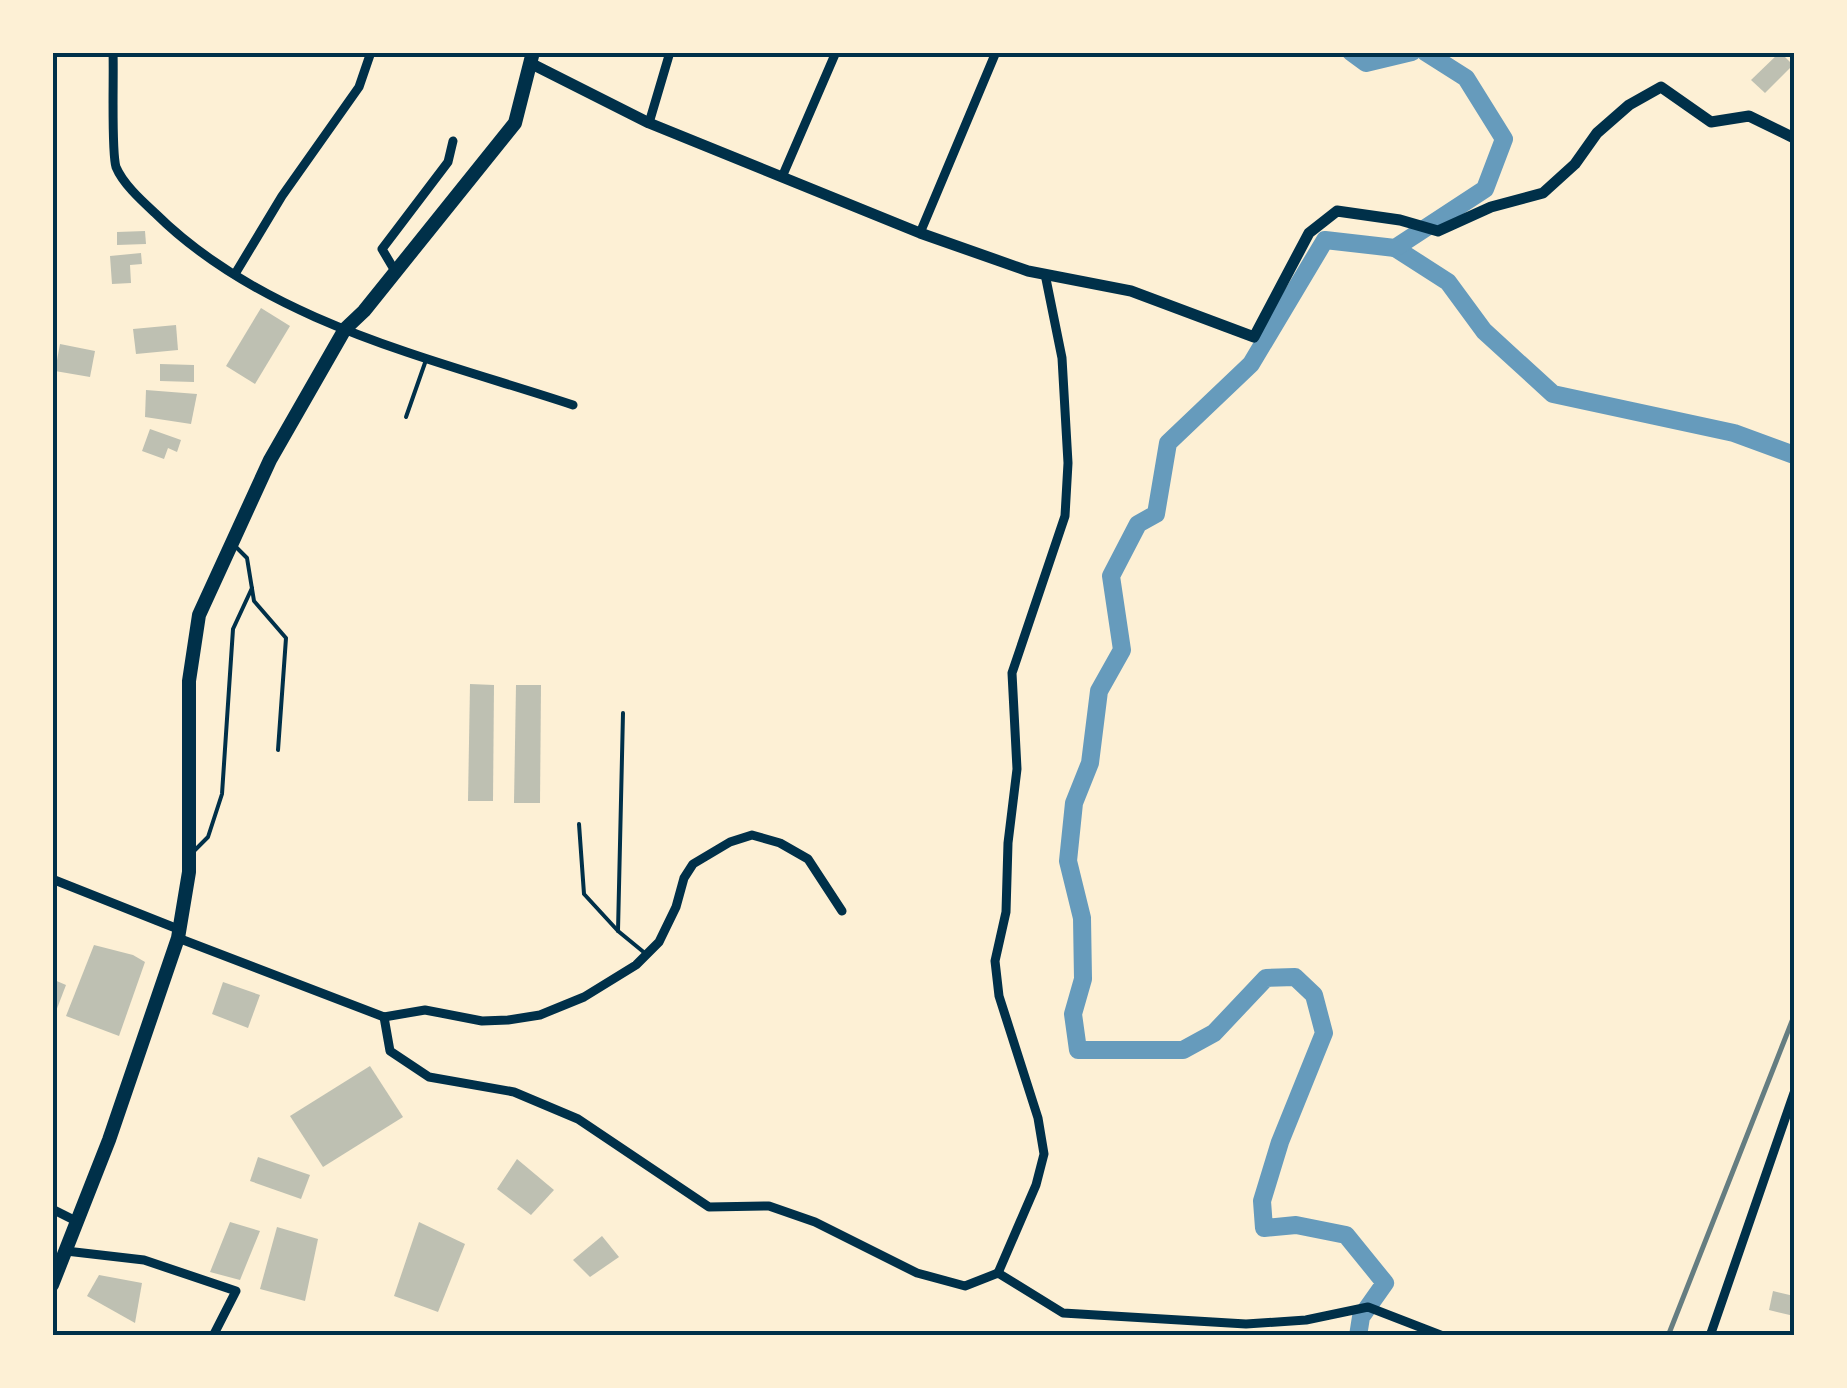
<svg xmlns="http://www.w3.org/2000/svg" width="1847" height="1388" viewBox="0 0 1847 1388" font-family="'Source Sans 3',sans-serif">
<rect width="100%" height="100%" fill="#fdf0d5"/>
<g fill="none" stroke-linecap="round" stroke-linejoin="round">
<g stroke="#669bbc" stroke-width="18">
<path d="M1351,52L1366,63L1412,52"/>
<path d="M1395,248L1448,282L1484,331L1553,394L1734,433L1794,455"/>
<path d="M1358,1336L1361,1317L1385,1283L1346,1235L1296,1225L1264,1228L1262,1201L1280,1142L1324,1033L1314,995L1295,977L1266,978L1214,1033L1183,1050H1078L1073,1014L1083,979L1082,918L1068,861L1074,803L1090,763L1099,691L1122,650L1111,576L1138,524L1156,514L1168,443L1251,364L1325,240L1395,248L1485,189L1504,139L1466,78L1425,52"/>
</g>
</g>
<g fill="#bec0b2">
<path d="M1780,52L1793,65L1765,93L1751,80Z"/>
<path d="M145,231L146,244L117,245V232Z"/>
<path d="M141,253L142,264L130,265L131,283L112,284L110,256Z"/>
<path d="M261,308L290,326L255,384L226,366Z"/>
<path d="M176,325L178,350L136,354L133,329Z"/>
<path d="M60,344L95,351L90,377L55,371Z"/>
<path d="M160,364L194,365V382L160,381Z"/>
<path d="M146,390L197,394L191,424L145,417Z"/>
<path d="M150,429L181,440L177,452L168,448L164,459L142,451Z"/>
<path d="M470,684L494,685L493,801H468Z"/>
<path d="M516,685H541L540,803H514Z"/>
<path d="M94,945L133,955L145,962L119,1036L66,1016Z"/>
<path d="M52,979L66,985L53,1019H52Z"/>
<path d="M223,982L260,995L248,1028L212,1014Z"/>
<path d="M370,1066L403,1117L323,1167L290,1116Z"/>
<path d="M258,1157L310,1175L301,1199L250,1181Z"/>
<path d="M517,1159L554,1190L531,1215L497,1189Z"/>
<path d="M230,1222L260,1231L240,1280L210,1272Z"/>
<path d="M419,1222L465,1244L438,1312L394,1296Z"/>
<path d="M277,1227L318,1239L305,1301L260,1289Z"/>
<path d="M602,1236L619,1257L590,1277L573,1260Z"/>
<path d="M99,1275L142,1283L135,1323L87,1296Z"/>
<path d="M1773,1291L1794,1296V1316L1769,1310Z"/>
</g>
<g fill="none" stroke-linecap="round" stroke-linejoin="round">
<g stroke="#003049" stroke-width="4">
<path d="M406,417L426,360"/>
<path d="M234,545L247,558L254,601L286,638L278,750"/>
<path d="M579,824L584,894L618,931L646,954"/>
<path d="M193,852L208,837L222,794L233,629L252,588"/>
<path d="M618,931L623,713"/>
</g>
<g stroke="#003049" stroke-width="9">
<path d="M113,52C114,74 111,151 116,167C123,184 142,201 155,213C265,322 431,358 573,405"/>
<path d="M649,123L670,52"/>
<path d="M782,177L836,52"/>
<path d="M920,233L996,52"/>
<path d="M395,271L382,249L448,162L453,141"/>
<path d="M235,274L282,196L359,87L371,52"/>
<path d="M52,879L178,929"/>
<path d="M178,938L384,1017"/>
<path d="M384,1017L390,1051L429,1077L514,1092L578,1119L709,1207L769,1206L815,1222L917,1273L965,1286L998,1273L1063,1313L1246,1324L1306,1320L1368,1307L1443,1336"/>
<path d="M384,1017L425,1010L482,1021L508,1020L540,1015L584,997L636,965L659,942L676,907L684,878L693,864L730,842L752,835L780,843L808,859L842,911"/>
<path d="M52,1209L78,1222"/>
<path d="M66,1251L144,1260L236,1291L213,1336"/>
<path d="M998,1273L1036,1185L1044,1154L1038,1118L999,996L995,961L1006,912L1008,843L1017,769L1012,673L1065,516L1068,463L1062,358L1045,274"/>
<path d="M1710,1336L1794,1093"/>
</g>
<path stroke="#003049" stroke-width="11" d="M532,64L649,123L920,233L1028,271L1131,291L1254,337L1309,233L1337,211L1400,220L1438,231L1491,207L1543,193L1575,164L1597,133L1629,105L1661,87L1711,122L1749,116L1794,138"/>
<path stroke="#003049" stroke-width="14" d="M52,1285L109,1140L178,938L189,872V681L199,615L270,460L345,329L364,311L515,123L533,52"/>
<path stroke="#657d81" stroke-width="5" d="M1668,1336L1794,1016"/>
</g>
<rect width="1847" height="1388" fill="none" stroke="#fdf0d5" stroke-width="110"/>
<rect x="55" y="55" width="1737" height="1278" fill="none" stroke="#003049" stroke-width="4"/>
</svg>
